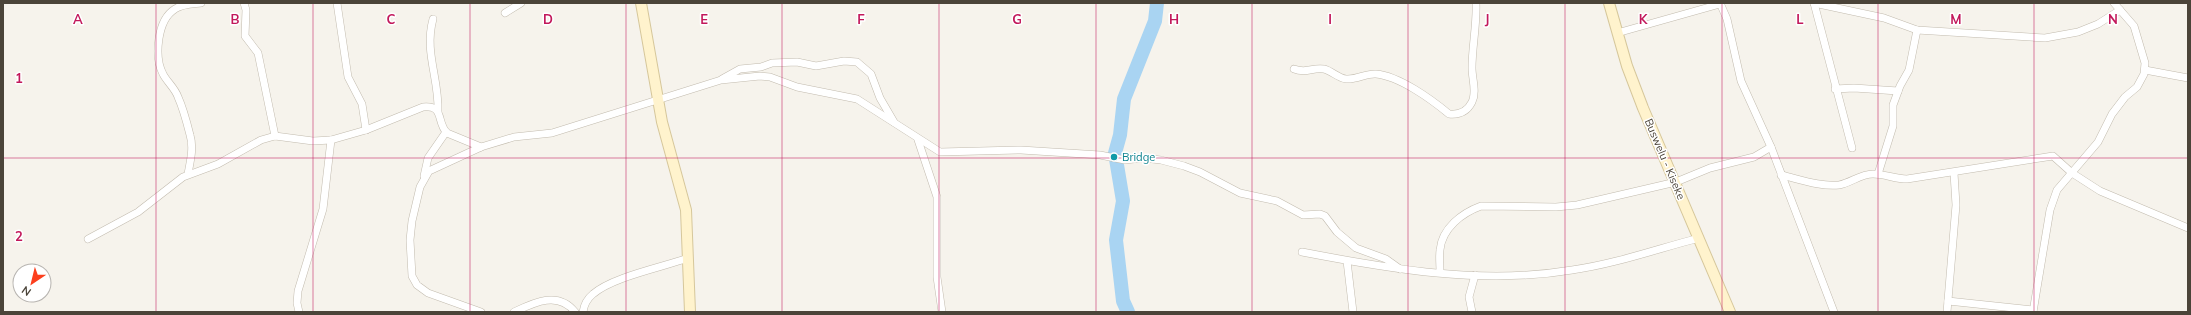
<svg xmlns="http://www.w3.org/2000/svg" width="2191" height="315" viewBox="0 0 2191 315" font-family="Mulish,sans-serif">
<rect width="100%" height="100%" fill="#f6f3ec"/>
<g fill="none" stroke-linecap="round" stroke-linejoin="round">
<path stroke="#a9d4f2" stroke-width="14" d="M1128,312L1123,301L1116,240L1123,201L1115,153L1120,135L1124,99L1155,21L1157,3"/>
<g stroke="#c2bbae" stroke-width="8">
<g id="street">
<path d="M244,3L246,10L245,36L258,53L275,136"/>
<path d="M337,3L348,77L362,104L366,130"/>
<path d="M1720,3L1727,19L1741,81L1771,147L1834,312"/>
<path d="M1814,3L1884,18L1917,30L2045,38L2078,32L2098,24L2120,10"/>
<path d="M1814,3L1852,148"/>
<path d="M505,13L521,3"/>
<path d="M433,19C424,52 439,78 438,111"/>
<path d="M1617,33L1720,4"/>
<path d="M1294,69C1307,74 1312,67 1324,69C1332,71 1338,78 1346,79C1357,80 1366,73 1376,74C1399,76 1431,99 1449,114C1459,115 1467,112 1472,102C1477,92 1472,79 1472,68C1472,47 1477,24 1476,3"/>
<path d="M2145,70L2188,78"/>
<path d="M722,79L740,69L761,67L772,63L797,62L816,66L844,61L857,62L871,74L880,98L894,122"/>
<path d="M1835,89L1854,88L1898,91"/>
<path d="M918,140L937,197V277L942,312"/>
<path d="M188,174C190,162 194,148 190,135C187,123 183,108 178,97C175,88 167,82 163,74C154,57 157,20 175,9C182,4 193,4 201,3"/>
<path d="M1878,174L1893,126V105L1900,86L1909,70L1917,30"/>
<path d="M1781,175C1799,179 1820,187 1839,185C1851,183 1860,174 1873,174C1885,174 1895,179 1907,179L2053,156L2072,173L2100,191L2188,228"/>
<path d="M424,176L428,158L446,132"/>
<path d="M88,239L138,212L183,177L218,164L261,140L275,136L313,141L331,140L366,130L423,107C445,105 436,122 447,133L481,147"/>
<path d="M1302,252C1390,269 1483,285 1572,270C1615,264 1657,249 1699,238"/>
<path d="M1347,261L1353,312"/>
<path d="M1440,272C1440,265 1439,257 1440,250C1442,228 1462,213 1481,206L1556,207L1577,205L1676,182L1710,168L1754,157L1771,147"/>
<path d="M1948,301L2033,310"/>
<path d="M299,312L297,303L298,291L323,209L331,140"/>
<path d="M481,312L428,293L417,285L412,276L410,240L412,221L420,187L429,171L481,147L514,137L552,133L721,80L760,76L770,77L797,87L857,99L940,152L1021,150L1100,155L1125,160L1143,158L1161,160L1184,166L1200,172L1240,193L1277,201L1303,215L1320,214L1325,216L1337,232L1356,248L1386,259L1400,269"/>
<path d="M514,312C533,303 558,290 575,312"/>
<path d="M583,312C584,305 588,298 593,294C612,277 663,267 688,258"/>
<path d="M1472,312L1469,297L1475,275"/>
<path d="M1947,312L1956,205L1954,173"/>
<path d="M2033,312L2050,210L2057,190L2098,142L2112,114L2125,97L2137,87L2144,74L2145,63L2134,26L2114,3"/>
</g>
</g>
<g stroke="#d6c79b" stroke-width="12">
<g id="secondary">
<path d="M641,3L662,122L686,210L690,312"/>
<path d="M1609,3L1627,66L1643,108L1730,312"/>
</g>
</g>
<use href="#street" stroke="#fff" stroke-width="7"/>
<use href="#secondary" stroke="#fff3cd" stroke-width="10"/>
</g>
<path fill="none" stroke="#c2185b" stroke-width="1" stroke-opacity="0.55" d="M156,3V312M313,3V312M470,3V312M626,3V312M782,3V312M939,3V312M1096,3V312M1252,3V312M1408,3V312M1565,3V312M1722,3V312M1878,3V312M2034,3V312M3,158H2188"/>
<circle fill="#0f9aa8" stroke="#fff" stroke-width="1.5" cx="1114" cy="157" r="4"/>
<g text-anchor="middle" stroke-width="3" stroke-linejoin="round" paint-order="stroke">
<g font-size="11" fill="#0d838f" stroke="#fff" text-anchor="start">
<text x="1122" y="161">Bridge</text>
</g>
<g font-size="11" fill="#4b4439" stroke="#fff">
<text transform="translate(1665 159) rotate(67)" y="4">Buswelu - Kiseke</text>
</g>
</g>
<g font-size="13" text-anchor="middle" font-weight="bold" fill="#c2185b" stroke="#fff" stroke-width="3" stroke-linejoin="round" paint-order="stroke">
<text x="78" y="24">A</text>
<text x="235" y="24">B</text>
<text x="391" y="24">C</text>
<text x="548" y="24">D</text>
<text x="704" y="24">E</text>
<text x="861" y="24">F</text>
<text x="1017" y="24">G</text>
<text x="1174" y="24">H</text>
<text x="1330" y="24">I</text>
<text x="1487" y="24">J</text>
<text x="1643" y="24">K</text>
<text x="1800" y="24">L</text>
<text x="1956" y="24">M</text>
<text x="2113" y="24">N</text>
<text x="19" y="83">1</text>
<text x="19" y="241">2</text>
</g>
<rect width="2191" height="315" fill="none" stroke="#4b4439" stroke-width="8"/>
<g transform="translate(32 283) rotate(215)"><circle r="19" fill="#ffffff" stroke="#b7b4b0"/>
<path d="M0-3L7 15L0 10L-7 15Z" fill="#fc3f1d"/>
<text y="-6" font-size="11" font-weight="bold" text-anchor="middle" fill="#4b4439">N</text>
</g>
</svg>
